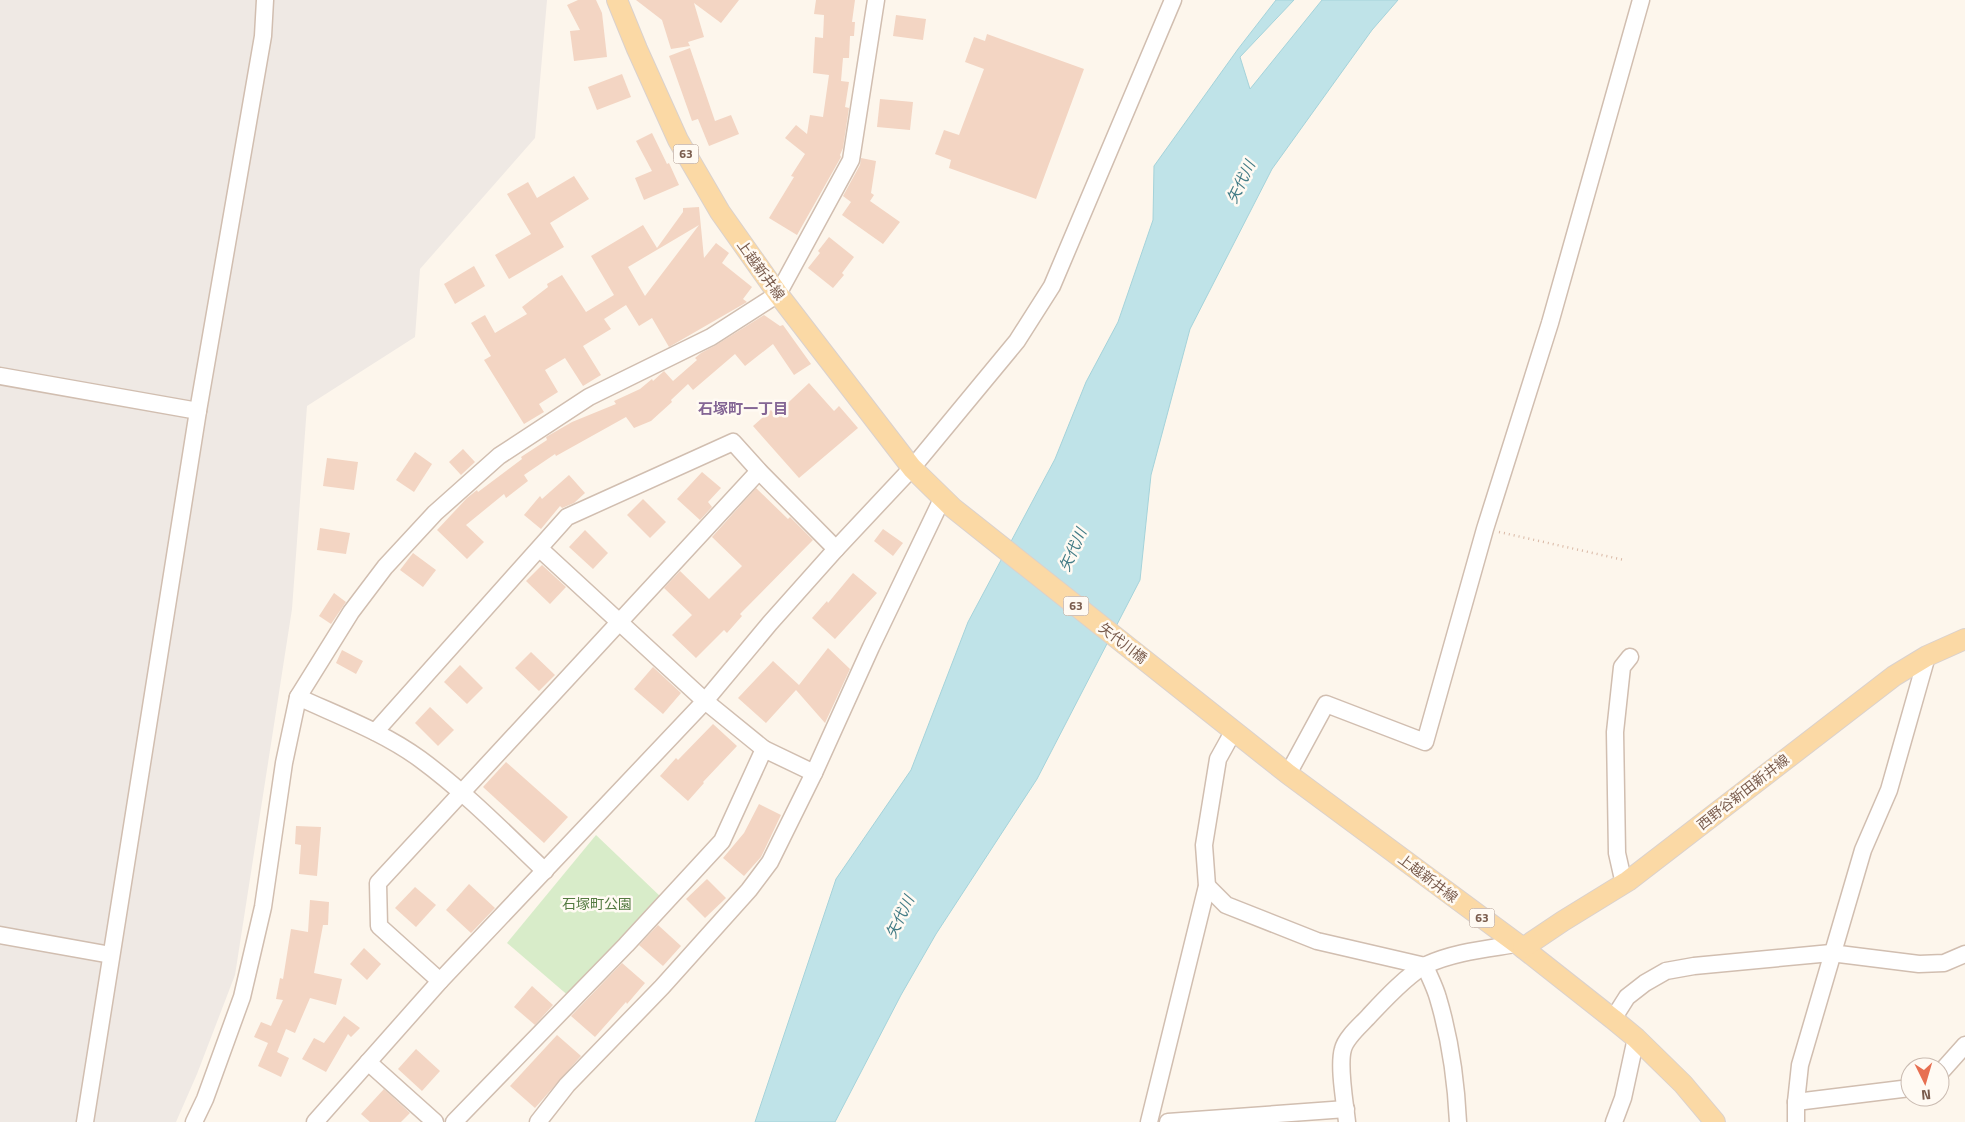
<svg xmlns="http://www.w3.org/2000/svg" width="1965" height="1122" viewBox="0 0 1965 1122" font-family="'Titillium Web','Noto Sans JP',sans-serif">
<rect width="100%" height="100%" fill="#fdf6ec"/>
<path fill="#efe9e4" d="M0,0H547L535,138L420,269L415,337L307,406L292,609L235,975L197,1074L176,1122H0Z"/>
<path fill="#d8ecc9" d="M596,835L662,898L571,998L507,943Z"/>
<path fill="#bfe3e8" stroke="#a5d3da" d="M1276,0H1294L1240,57L1250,89L1322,0H1398L1372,30L1272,169L1190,329L1151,475L1140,580L1037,779L936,934L901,995L835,1122H755L836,879L911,770L968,622L1055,459L1086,382L1118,322L1153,220L1154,166L1238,49Z"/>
<g fill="#f3d5c3" fill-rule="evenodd">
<path d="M578,0H596L602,13L607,57L574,61L570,31L580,30L567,5Z"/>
<path d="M636,0H739L721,23L694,3L704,37L688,42L690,46L671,49L662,20Z"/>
<path d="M816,0H855L852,22H855L854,36H850L849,58H843L841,81L849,82L845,107L849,108L843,148L840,155L841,157L797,235L769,218L794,177L791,176L805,154L785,138L796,125L807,134L810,115L823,117L829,75L813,73L815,37L823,38L824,15L814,14Z"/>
<path d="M896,15L926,19L923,40L893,36Z"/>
<path d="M987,34L1084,69L1036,199L949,168L951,160L935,154L944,130L959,135L984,69L965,62L974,37L985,41Z"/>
<path d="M690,48L715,121L731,115L739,134L709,146L698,119L692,121L669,56Z"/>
<path d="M622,74L631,97L597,110L588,87Z"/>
<path d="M880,99L913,102L910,130L877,127Z"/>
<path d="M652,133L667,164L669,163L679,185L644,200L635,178L652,171L636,141Z"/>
<path d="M861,158L876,161L871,193L874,195L870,201L900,222L883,244L842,215L851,202L843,196L860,165Z"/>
<path d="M574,176L589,199L550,223L564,247L509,279L495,255L531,234L507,194L528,182L537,198Z"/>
<path d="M699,207L704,258L716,243L729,253L722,263L752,287L743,299L747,302L669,347L652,318L639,326L626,305L604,319L611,329L583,346L601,375L583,386L565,358L545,370L558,392L539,404L544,412L524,424L484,360L491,356L471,323L485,315L495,333L527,314L522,307L548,287L547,284L562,275L586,312L614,295L591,256L643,225L657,248L683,212V208ZM699,225L645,296L628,267Z"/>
<path d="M829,237L854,257L842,273L844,275L833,288L808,268L820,253L818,251Z"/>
<path d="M474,266L485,286L455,304L444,284Z"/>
<path d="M764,315L780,326L783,325L811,364L794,375L773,344L745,366L735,354L693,390L688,384L671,400L672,402L651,421L634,428L626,417L556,456L555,454L524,475L528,481L506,498L504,494L466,525L484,542L467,559L437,530L467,498L477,490L478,492L522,459L521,457L547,440L546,437L572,422L616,404L614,401L640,389L652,379L653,381L664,371L673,381L697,360L695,358L701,353L716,345Z"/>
<path d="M809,383L834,411L839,406L858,428L799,478L753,426L771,410L775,415Z"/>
<path d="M463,449L475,462L461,475L449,462Z"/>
<path d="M415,452L432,464L414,492L396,480Z"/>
<path d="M327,458L358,462L354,490L323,486Z"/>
<path d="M702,472L721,488L708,502L712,507L700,520L677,499Z"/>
<path d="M569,475L585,493L574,503L562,508L560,506L541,529L524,515L540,496L542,499Z"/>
<path d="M756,488L788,519L790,517L813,540L740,614L742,616L727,633L724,630L696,658L672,635L692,615L664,588L680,571L709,599L742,566L712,537Z"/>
<path d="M643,499L666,522L650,538L627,515Z"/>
<path d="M320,528L350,533L346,554L317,550Z"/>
<path d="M883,529L903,543L893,556L874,541Z"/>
<path d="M585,530L608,553L593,569L569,547Z"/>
<path d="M413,553L436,570L423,587L400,570Z"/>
<path d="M542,565L566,587L550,604L526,581Z"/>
<path d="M853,573L877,593L835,639L812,618L827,601L828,603Z"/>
<path d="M334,593L346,602L331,624L319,616Z"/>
<path d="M828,648L850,669L825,723L796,690L766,723L738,698L773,661L799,685Z"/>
<path d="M342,650L363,661L356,674L336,663Z"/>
<path d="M531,652L555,675L539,691L515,668Z"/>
<path d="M460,665L483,688L467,704L444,682Z"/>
<path d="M653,667L681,693L663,714L634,689Z"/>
<path d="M430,707L454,730L438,746L415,723Z"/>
<path d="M713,724L737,746L703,782L704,783L688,801L660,776L676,758L678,760Z"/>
<path d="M506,762L568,817L544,843L483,787Z"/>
<path d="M759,804L781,815L761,857L744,876L723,858L744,833Z"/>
<path d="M296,826L321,827L317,876L299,874L301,845L295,844Z"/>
<path d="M707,879L726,898L705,918L686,899Z"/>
<path d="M469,884L495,908L471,933L446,910Z"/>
<path d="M415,887L436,905L416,927L395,908Z"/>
<path d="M310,900L329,902L328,925H323L314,973L342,979L336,1005L310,998L295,1033L286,1029L277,1052L289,1058L281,1077L258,1066L268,1043L254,1037L261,1022L271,1026L283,1000L276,999L280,978L283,979L291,929L308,932Z"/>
<path d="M658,925L681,946L663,966L639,945Z"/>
<path d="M364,948L381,964L367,980L350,964Z"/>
<path d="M622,963L645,983L627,1004L626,1002L595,1037L571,1016Z"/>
<path d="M532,986L553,1005L535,1025L514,1007Z"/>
<path d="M344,1016L360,1028L351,1037L348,1034L326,1072L302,1059L314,1038L324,1043Z"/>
<path d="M557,1035L581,1056L535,1108L510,1086Z"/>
<path d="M416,1049L440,1071L422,1091L398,1069Z"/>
<path d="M384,1089L410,1113L401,1122H370L361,1114Z"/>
</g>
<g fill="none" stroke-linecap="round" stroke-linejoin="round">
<g stroke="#d1beb0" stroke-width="19">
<g id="minor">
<path d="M0,376L198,411"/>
<path d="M540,549L705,701L764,749L814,773"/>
<path d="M298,697C339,716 383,732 420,759C465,792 504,832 545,871"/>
<path d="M375,732L567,517L733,442L759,471L836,549"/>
<path d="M1288,774L1326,704L1425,742L1485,529L1550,323L1641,0"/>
<path d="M1624,884L1617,853L1615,732L1622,667L1630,657"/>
<path d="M1207,886L1226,905L1317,941L1425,966"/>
<path d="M0,935L111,955"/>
<path d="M1425,966C1429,976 1435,987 1438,998C1450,1038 1456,1081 1458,1122"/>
<path d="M440,981L379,926L378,883L759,471"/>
<path d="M1613,1019L1627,997L1645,983L1666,971L1694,966L1831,953L1919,964L1944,963L1965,954"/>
<path d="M368,1062L435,1122"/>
<path d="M1940,1073L1965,1045"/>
<path d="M1796,1102L1910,1088"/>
<path d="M85,1122L198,411L263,36L265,0"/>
<path d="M194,1122L205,1099L242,997L263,907L284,763L298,697L351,612L385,567L435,513L499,456L589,397L711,337L778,294L851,160L876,0"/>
<path d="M315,1122L440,981L705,701L770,623L836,549L912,468L1017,341L1052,286L1173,0"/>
<path d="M454,1122L626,945L722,841L764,749"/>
<path d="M538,1122L567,1085L662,987L749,890L770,862L814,773L871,647L942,499"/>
<path d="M1149,1122L1207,886L1204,845L1218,759L1233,732"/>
<path d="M1168,1122L1346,1109"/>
<path d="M1347,1122C1345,1103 1338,1066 1343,1049C1346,1037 1361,1025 1369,1016C1383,1001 1408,974 1426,965C1454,952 1486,949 1516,944"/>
<path d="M1614,1122L1623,1098L1636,1038"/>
<path d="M1796,1122V1102L1800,1065L1863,850L1889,790L1927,656"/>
</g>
</g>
<g stroke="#dad1cd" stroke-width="22">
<g id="major">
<path d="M617,0L637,49L678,140L720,212L778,294L912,468L953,508L1288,774L1523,948L1613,1019L1636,1038L1683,1084L1715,1122"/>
<path d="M1523,948L1563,921L1628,881L1894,676L1927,656L1965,639"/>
</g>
</g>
<path stroke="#d9b8a5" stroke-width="2.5" stroke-dasharray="1 4" stroke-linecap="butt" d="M1499,532L1624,560"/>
<use href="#minor" stroke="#fff" stroke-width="16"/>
<use href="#major" stroke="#fbd9a5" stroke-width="20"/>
</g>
<g text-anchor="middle" stroke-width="5" stroke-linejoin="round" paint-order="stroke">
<g fill="#fffaf3" stroke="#a28b7f" stroke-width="1">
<rect x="673.5" y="144.5" width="25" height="19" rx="4"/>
<rect x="1063.5" y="596.5" width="25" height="19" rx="4"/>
<rect x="1469.5" y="908.5" width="25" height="19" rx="4"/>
</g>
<g font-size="12" font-weight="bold" fill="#7a5c4d">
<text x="686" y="158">63</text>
<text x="1076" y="610">63</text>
<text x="1482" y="922">63</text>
</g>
<g font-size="14" fill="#7a5c4d" stroke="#fffaf3">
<text transform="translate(761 270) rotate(54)" y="5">上越新井線</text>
<text transform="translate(1123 643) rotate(38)" y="5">矢代川橋</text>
<text transform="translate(1743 792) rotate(-38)" y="5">西野谷新田新井線</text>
<text transform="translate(1428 878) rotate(37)" y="5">上越新井線</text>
</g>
<g font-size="14" fill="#537a41" stroke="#fffaf3">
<text x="597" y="909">石塚町公園</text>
</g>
<g font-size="15" font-style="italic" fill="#437c86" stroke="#fffaf3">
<text transform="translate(1241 182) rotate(-64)" y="5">矢代川</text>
<text transform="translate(1073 550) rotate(-66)" y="5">矢代川</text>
<text transform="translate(900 917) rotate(-64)" y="5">矢代川</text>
</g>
<g font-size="15" font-weight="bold" fill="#846695" stroke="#fffaf3">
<text x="743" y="414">石塚町一丁目</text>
</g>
</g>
<g transform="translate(1925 1082) rotate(175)"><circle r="24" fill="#fffaf3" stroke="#cabbb1"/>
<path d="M0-4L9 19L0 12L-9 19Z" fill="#e76f51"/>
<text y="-8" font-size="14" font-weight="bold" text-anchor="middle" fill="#7a5c4d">N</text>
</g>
</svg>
